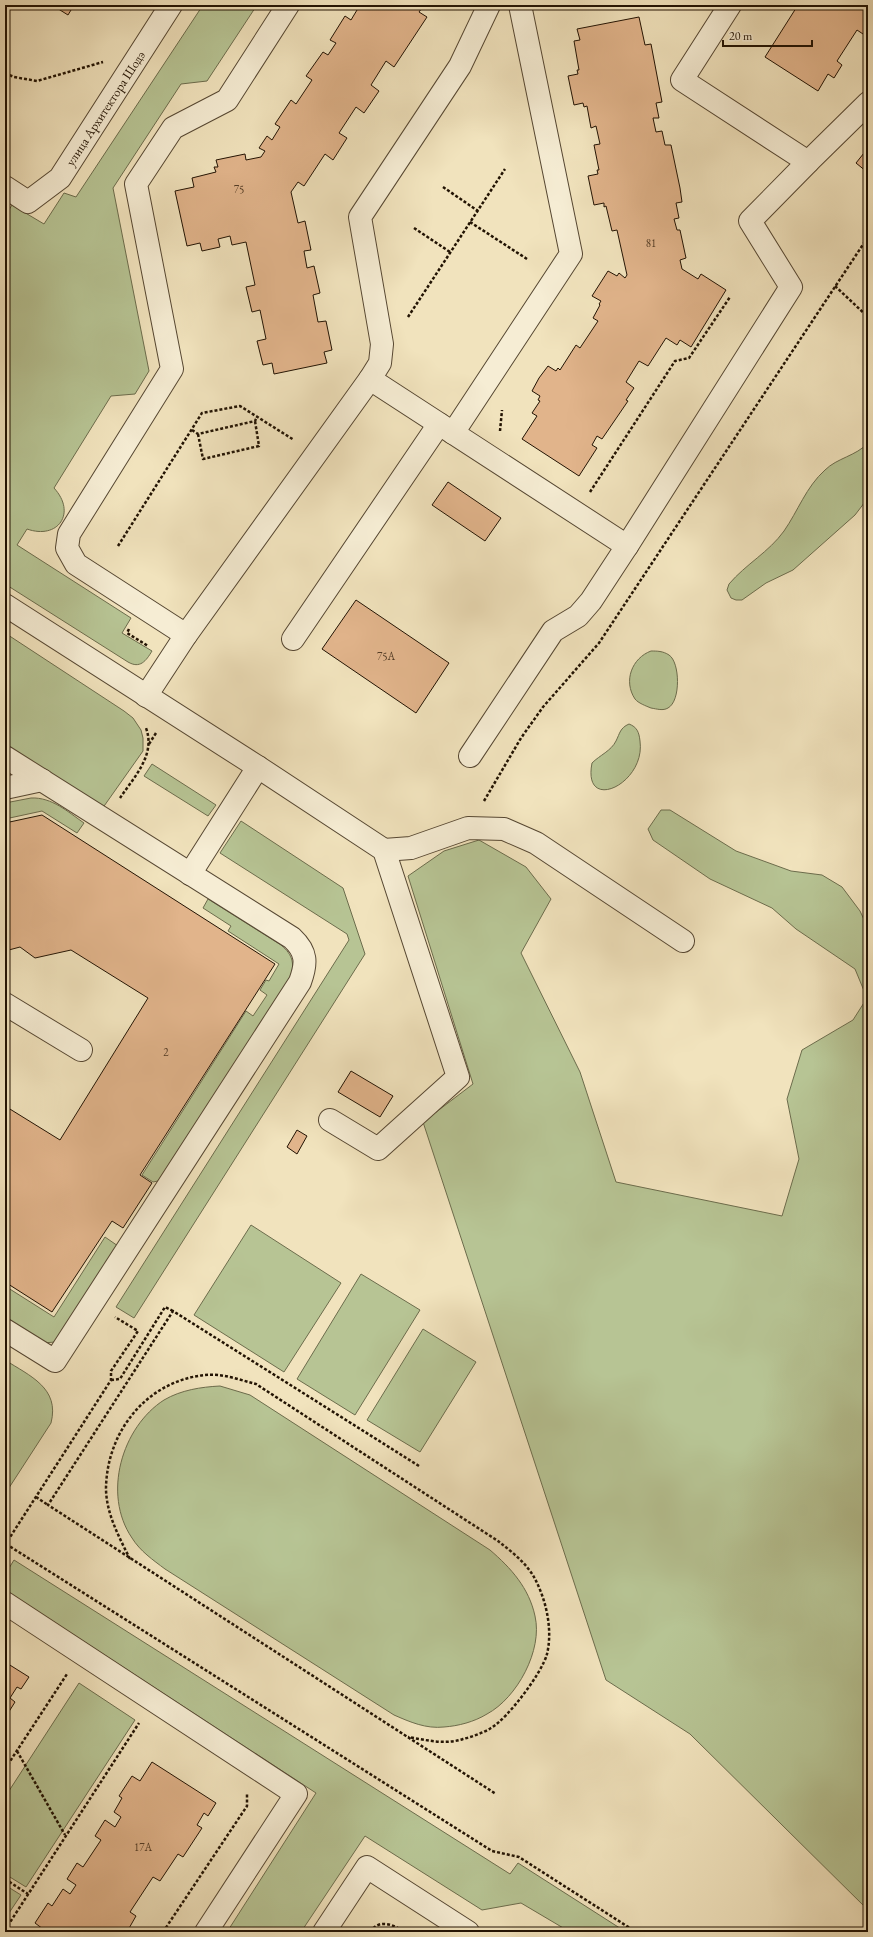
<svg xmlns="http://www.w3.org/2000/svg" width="873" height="1937" viewBox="0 0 873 1937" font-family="'EB Garamond',serif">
<rect width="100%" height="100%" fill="#f1e3bd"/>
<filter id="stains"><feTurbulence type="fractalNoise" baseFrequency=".005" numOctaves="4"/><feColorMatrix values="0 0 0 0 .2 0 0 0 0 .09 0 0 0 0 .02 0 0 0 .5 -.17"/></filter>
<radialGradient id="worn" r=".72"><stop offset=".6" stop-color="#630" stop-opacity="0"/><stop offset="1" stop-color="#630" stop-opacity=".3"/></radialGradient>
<g fill="#b7c494" stroke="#6c6c4c">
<path d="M203,5H257L207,81L181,84L113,188L149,371L135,394L111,396L54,488C77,513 58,540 27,529L17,545L131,618L122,633L152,651C146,661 140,669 128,662L5,584V216L12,205L44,224L64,193L76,197Z"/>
<path d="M868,443V498L855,515L793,570L766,583L742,600H736L731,598L727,590L729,584C746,564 769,552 784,531C798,511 806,487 825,470C837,458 856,456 868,443Z"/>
<path d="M5,633L124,711L133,718L141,730L143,738V751L102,809L5,750Z"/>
<path d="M651,651C657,651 663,651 669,655C680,662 681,701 668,708C663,711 657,709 651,708C646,706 638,703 635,699C623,681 632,658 651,651Z"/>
<path d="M629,724C637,727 639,732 640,741C646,784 582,814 592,763C600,755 611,751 616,741C620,733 620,728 629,724Z"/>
<path d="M152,764L216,805L208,816L144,776Z"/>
<path d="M31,798C52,797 68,812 84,823L77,833L42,811L5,819V803Z"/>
<path d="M661,810H670L736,851L791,871L822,875L842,887L860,911L868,928V1910L690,1734L606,1680L423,1122L473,1084L408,876L444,851L479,840L526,867L551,899L521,953L580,1072L616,1182L782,1216L799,1159L787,1099L802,1050L853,1020L867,998L855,969L796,929L772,908L710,879L653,840L648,829Z"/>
<path d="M241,821L343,888L365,954L134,1318L116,1307L349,940L347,934L220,853Z"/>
<path d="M208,899L281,945C293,955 295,964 290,978L158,1181L153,1182L142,1175L246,1011L253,1016L267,995L260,990L266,980L269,981L279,964L228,931L231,926L203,908Z"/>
<path d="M251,1225L341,1283L284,1372L194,1315Z"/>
<path d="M105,1237L118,1246L55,1342L43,1343L5,1320V1286L54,1317Z"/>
<path d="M361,1274L420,1310L355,1415L297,1379Z"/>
<path d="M423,1329L476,1362L420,1452L367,1420Z"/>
<path d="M5,1360C30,1376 60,1388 51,1423L5,1494Z"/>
<path d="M220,1386L250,1395L490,1550C511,1568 529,1588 535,1616C543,1650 517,1698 487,1714C474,1722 458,1726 444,1727C426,1729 410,1722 394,1715L165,1569C153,1560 140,1551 132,1538C102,1494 122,1427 164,1400C181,1390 201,1387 220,1386Z"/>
<path d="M14,1560L510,1874L518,1863L626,1932H570L521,1903L482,1910L365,1836L301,1932H227L316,1793L5,1590V1572L6,1573Z"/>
<path d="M79,1683L135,1720L26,1887L5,1874V1797Z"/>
<path d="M5,1885L21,1895L5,1919Z"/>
</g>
<g fill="#e1b48b" stroke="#221303">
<path d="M52,5H74L68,15Z"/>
<path d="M360,5H424L419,12L427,17L394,67L386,61L371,85L379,91L364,113L356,107L339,133L347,138L333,160L325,154L304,186L298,182L291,192L298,223L305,221L311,250L304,251L307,268L314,266L320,293L313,295L318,322L326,321L332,350L324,352L327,363L274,374L272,363L263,365L257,341L266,339L260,310L252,312L246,287L255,285L246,242L232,245L230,236L218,239L220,247L202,251L200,243L187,246L175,191L194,187L192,178L216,172L214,167H218L216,160L245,154L246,160L261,157L265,151L259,148L267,136L272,140L280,127L275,124L291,100L296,104L312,80L306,76L323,52L328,55L336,43L330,40L345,16L351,20Z"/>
<path d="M798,5H868V26L863,34L857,30L837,61L842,65L834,78L828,74L818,91L765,57Z"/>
<path d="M639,17L645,45L651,44L662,102L656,103L659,118H653L656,132L662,131L665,145H671L680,188L682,202L676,203L679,218L674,219L677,230H680L686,258L680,260L682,269L698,279L701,274L726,290L691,347L680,340L677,345L666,338L648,366L639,361L626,382L634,388L626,400L628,401L602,439L597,436L592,445L597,448L579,476L522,439L537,416L532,413L540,401L538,400L540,396L532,391L539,378L548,366L556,371L558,368L560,370L576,345L580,348L598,321L593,318L600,305L599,304L601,301L592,296L608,271L617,276L619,273L625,278L627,275L617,230L612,231L606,206L604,207V203L594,205L588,176L598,174L597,170H599L594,145L600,144L596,126L591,128L587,106L584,107L583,103L574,105L568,76L578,74L577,70H579L574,41L580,40L577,29Z"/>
<path d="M868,148V171L867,172L856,163Z"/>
<path d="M448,482L501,518L485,541L432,505Z"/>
<path d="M356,600L449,663L416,713L322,649Z"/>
<path d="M42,815L275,964L140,1175L152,1183L123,1228L112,1221L52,1312L5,1282V1106L60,1140L148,998L71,950L35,958L20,947L5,951V823Z"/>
<path d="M351,1071L393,1096L380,1117L338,1092Z"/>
<path d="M297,1130L307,1136L297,1154L287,1147Z"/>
<path d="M5,1662L29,1677L21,1689L17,1687L10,1698L15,1702L5,1718Z"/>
<path d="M152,1762L216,1803L208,1816L204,1813L197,1825L202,1828L183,1857L178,1854L160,1881L153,1877L130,1912L136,1916L128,1930L131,1932H41L43,1929L35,1923L48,1903L52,1906L63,1889L70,1894L76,1885L67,1879L77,1863L83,1867L101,1840L95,1836L105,1820L115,1827L121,1817L114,1812L122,1798L119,1796L132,1776L140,1781Z"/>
</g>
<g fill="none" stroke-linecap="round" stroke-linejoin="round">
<g stroke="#564732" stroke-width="24">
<g id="minor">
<path d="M288,5L227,100L173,128L136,184L172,369L69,534L67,548L76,564L186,635L370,379L380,363L382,344L360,217L460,66L489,5"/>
<path d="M730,5L682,80L808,162L868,103"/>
<path d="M5,187L28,202L60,178L171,5"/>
<path d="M370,379L627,546L591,601L578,616L553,631L470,756"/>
<path d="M453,433L571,254L520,5"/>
<path d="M627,546L791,287L750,221L808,162"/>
<path d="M5,605L258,767L384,850L458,1077L378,1149L330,1120"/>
<path d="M293,639L439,424"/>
<path d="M146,696L186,635"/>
<path d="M5,757L292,938C307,952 307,963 300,982L55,1361L5,1330"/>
<path d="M5,788L42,780"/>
<path d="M384,850L411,848L468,828L504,829L536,843L683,941"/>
<path d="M190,874L258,767"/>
<path d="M5,1004L81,1050"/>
<path d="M5,1603L296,1794L206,1932"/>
<path d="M324,1932L367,1867L468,1932"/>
</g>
</g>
<g stroke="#221303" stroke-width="2.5" stroke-dasharray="3 2" stroke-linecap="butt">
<path d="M5,73L14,77L37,81L103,62"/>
<path d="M443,187L478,211"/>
<path d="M470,222L527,259"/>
<path d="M414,228L450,252"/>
<path d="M835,286L868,317"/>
<path d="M408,317L505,169"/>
<path d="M192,430L198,434L255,421L257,417"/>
<path d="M500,431L502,410"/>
<path d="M198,434L203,459L259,446L255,421"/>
<path d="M590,492L675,361L689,358L730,297"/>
<path d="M118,546L202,413L240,406L294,440"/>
<path d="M129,629L127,633L148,646"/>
<path d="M149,744L156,733"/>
<path d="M120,798C134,777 156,755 146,728"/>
<path d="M484,801L521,738L543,707L599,643L868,237"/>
<path d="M111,1380L120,1379L165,1307L173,1311"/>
<path d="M419,1466L173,1311L48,1505L496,1794"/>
<path d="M36,1497L48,1505"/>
<path d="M6,1544L492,1851L519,1857L636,1932"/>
<path d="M5,1545L111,1380V1371L138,1331L115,1317"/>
<path d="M130,1559C119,1537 106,1513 106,1488C107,1431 147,1381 205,1375C222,1373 240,1380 256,1384L498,1541C511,1551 526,1563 534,1577C546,1599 553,1629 547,1654C542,1673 508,1718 491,1728C483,1733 471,1737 463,1739C445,1745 426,1740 408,1737"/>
<path d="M17,1751L65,1835"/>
<path d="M5,1769L67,1674"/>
<path d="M5,1879L28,1894"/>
<path d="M5,1930L139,1723"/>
<path d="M163,1932L247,1806V1794"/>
<path d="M370,1932C379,1918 394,1925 405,1932"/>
</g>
<use href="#minor" stroke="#f6edd4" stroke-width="22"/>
</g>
<g text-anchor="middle" stroke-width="3" stroke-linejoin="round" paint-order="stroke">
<g font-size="11" fill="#523b25">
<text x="239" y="193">75</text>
<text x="651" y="247">81</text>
<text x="386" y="660">75А</text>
<text x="166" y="1056">2</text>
<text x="143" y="1851">17А</text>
</g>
<g font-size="13" fill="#221303" stroke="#f6edd4">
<text transform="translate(105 108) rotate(-57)" y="5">улица Архитектора Шодэ</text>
</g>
</g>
<rect width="873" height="1937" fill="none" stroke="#f1e3bd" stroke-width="20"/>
<rect x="6" y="6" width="861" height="1925" fill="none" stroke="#221303" stroke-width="2"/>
<rect x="10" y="10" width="853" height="1917" fill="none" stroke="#221303"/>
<path d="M723 40v6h89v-6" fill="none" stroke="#221303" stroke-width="2"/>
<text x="729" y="40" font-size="12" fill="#221303" stroke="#f6edd4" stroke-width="3" paint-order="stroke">20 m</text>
<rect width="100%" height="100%" filter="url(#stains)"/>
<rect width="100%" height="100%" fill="url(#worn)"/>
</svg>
